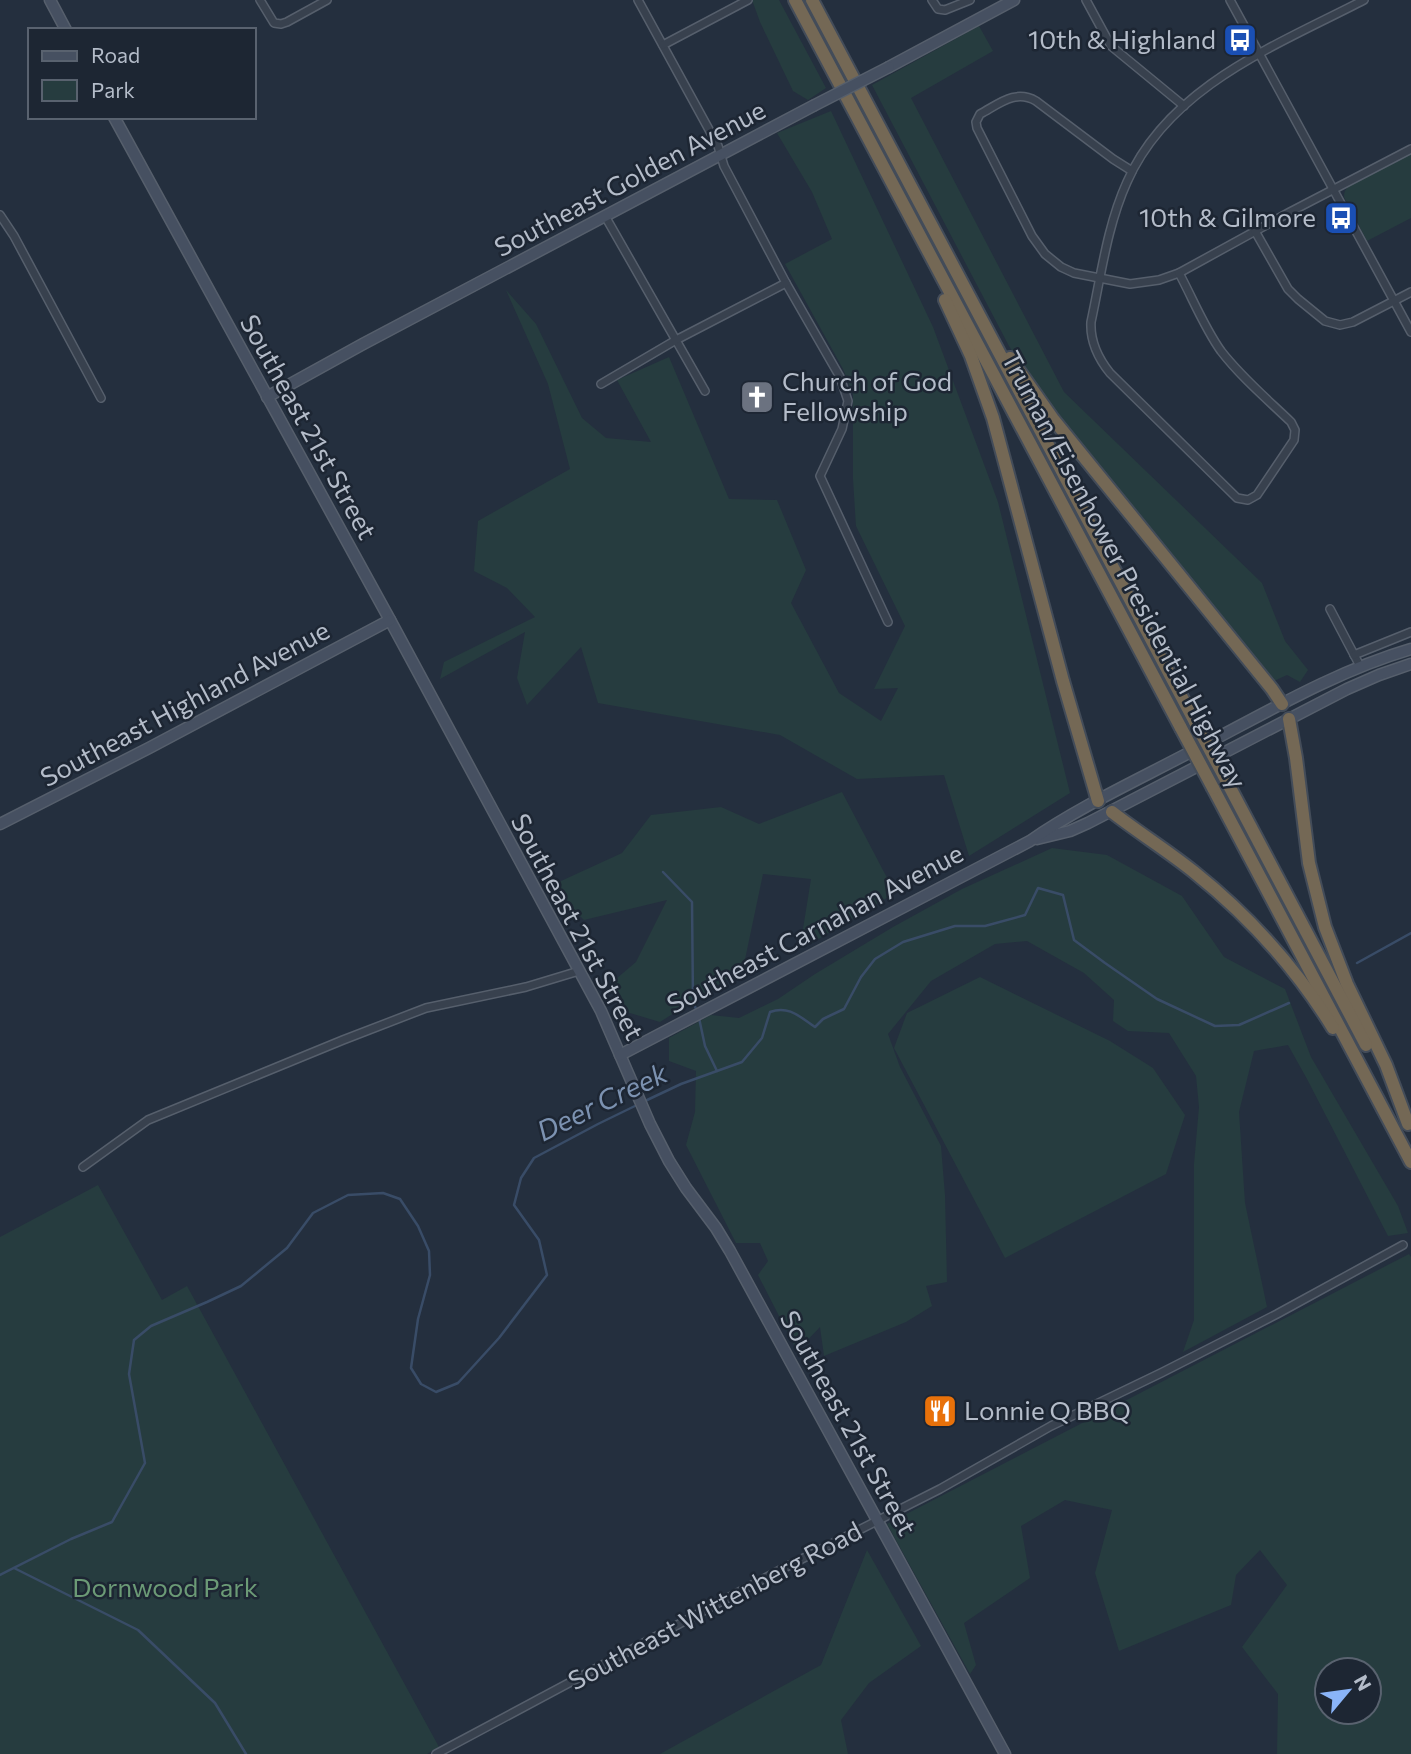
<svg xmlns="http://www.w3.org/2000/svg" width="1411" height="1754" viewBox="0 0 1411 1754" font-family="Commissioner,sans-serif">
<rect width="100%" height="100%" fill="#242f3e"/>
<g fill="#263c3f" fill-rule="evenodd">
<path d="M752,0H779L826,88L808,100L793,91L760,22Z"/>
<path d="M979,26L993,51L911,98L1064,392L1262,583L1285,641L1308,670L1300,682L1287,675L1274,681L1032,383L1009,346L872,85Z"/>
<path d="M831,111L933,327L998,502L1070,793L969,856L944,775L857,779L780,735L598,703L581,647L527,705L517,678L525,632L440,679L444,662L535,617L507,588L474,571L478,521L570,469L548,384L506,290L536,324L582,418L606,438L651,442L617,380L669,357L729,499L777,500L806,570L791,603L839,693L881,721L898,688L874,689L905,626L856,526L853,479V394L843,369L785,264L832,239L812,192L777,133Z"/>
<path d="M1411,153V218L1367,241L1344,197C1344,190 1347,187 1353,183Z"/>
<path d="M842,792L895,893L807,946L802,935L811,879L763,874L743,969L660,1022L620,1010L610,984L636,962L667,900L584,920L550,886L622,853L651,815L721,807L759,824Z"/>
<path d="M1052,848L1107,855L1182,896L1224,957L1285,989L1311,1057L1398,1206L1408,1233L1388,1236L1307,1079L1288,1045L1254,1051L1239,1112L1245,1203L1267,1307L1183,1352L1194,1320V1164L1199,1107L1196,1076L1169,1033L1128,1031L1113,1021L1114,1000L1084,973L1027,941L995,944L931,981L888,1034L900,1067L941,1146L945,1195L947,1282L926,1286L932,1306L906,1322L824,1356L820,1327L797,1351L758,1275L768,1261L760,1243H736L686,1145L695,1112L696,1071L669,1061V1038L711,1015L739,1018L778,999L815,974L893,927L962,889Z"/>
<path d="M980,977L1110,1041L1153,1068L1185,1115L1166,1174L1005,1258L894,1048L907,1013Z"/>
<path d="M98,1185L162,1300L187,1286L439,1747L427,1754H0V1237Z"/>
<path d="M1409,1254L1411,1257V1754H1277L1278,1694L1242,1647L1287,1585L1260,1550L1236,1575L1231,1605L1119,1651L1095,1573L1112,1510L1065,1500L1021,1526L1030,1578L964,1623L976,1665L970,1674L887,1524ZM1327,1670H1369V1712H1327Z"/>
<path d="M867,1550L921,1646L869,1683L841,1720L848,1754H660L821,1665Z"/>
</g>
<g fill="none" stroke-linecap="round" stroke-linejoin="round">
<g stroke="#394c67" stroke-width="2.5">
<path d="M663,872L692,902L693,1001L697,1012"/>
<path d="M1357,963L1411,933"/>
<path d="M699,1018L705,1046L717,1071"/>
<path d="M645,1101L681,1084L742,1062L762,1038L770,1012C789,1005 800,1017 815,1027L823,1019L844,1009L861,977L875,959L903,942L955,926H985L1025,915L1038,888L1063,895L1074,940L1105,963L1157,999L1215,1026L1239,1025L1289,1003"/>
<path d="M14,1568L138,1630L215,1703L246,1754"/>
<path d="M0,1575L71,1539L112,1522L145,1463L129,1374L134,1340L151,1326L207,1302L241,1286L287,1248L313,1213L348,1195L383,1193L400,1199L418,1226L429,1251L430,1275L418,1319L411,1368L421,1384L436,1392L458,1383L499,1338L547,1275L539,1240L514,1205L521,1178L534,1158L598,1124L639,1104"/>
</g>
<g stroke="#565f6c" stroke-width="10">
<g id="street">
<path d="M260,0L274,23L281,24L287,22L327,0"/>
<path d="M638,0L718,146L724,166L786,283L840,377L848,401L842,429L820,476L888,622"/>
<path d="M932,0L938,9L945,10L970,0"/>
<path d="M1086,0L1111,46L1184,106"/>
<path d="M1230,0L1411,332"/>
<path d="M663,45L748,0"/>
<path d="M1132,171L1113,159L1036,101C1015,89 999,104 980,114L976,122L977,128L1032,236L1045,254L1061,267L1074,273L1130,284L1159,280L1179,273L1290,212L1411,149"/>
<path d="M0,215L14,236L101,398"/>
<path d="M605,216L705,391"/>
<path d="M1255,231L1288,289L1298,299L1325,321L1340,325L1353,322L1411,292"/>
<path d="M1179,273C1193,299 1204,327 1221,351C1241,377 1267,399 1291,422L1295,430L1294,440L1257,495L1248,500L1237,498L1110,373C1098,358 1090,341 1091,322C1101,276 1107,226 1127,182C1169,86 1277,45 1364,0"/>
<path d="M601,384L676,340L786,283"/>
<path d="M1330,609L1360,666"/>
<path d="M1354,655L1411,632"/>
<path d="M83,1167L148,1120L343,1040L426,1008L526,987L579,971"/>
<path d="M436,1754L782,1569L940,1489L1051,1426L1161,1373L1277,1314L1403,1245"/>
</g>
</g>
<g stroke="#565f6c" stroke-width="13">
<g id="secondary">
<path d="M50,0L66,30"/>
<path d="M889,67L1014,0"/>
<path d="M114,117L390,620L601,1011L650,1124L669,1161L686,1188L716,1228L730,1251L1005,1754"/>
<path d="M267,397L363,344L813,106"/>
<path d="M0,824L149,748L390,620"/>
<path d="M1037,839L1070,831L1088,823L1347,689L1379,675L1411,664"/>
<path d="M620,1055L1030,841C1082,805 1142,778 1198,748C1267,712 1336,671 1411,649"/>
</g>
</g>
<g stroke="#434c59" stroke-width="16">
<g id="highway">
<path d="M795,0L1181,728"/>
<path d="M812,0L1195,722"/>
<path d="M945,300L971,356L993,418L1063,681L1098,801"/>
<path d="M1010,358L1053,419L1272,689L1282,704"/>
<path d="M1289,719L1296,758L1309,863L1325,927L1347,984L1386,1065L1408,1124"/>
<path d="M1226,780L1366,1045"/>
<path d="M1213,788L1411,1162"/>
<path d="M1112,812C1139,833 1168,851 1194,872C1249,916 1296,968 1333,1028"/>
</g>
</g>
<use href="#street" stroke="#38414e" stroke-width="7"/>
<use href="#secondary" stroke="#465061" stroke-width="10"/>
<use href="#highway" stroke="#746855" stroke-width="12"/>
<g stroke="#565f6c" stroke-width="13" stroke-linecap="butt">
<path id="secondary-bridge" d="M813,106L889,67"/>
</g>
<g stroke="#434c59" stroke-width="16" stroke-linecap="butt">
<g id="highway-bridge">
<path d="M1195,722L1226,780"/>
<path d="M1181,728L1213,788"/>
</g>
</g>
<use href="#secondary-bridge" stroke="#465061" stroke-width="10"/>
<use href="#highway-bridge" stroke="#746855" stroke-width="12"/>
</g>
<defs>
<g id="bus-square" transform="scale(1.75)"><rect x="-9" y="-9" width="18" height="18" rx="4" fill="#1a4fb4" stroke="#1d2633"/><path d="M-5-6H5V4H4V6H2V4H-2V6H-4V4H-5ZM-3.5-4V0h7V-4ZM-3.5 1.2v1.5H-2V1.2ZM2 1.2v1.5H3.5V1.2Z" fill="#fff"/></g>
<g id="church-square" transform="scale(1.75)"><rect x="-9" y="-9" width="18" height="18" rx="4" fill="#6b7280" stroke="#1d2633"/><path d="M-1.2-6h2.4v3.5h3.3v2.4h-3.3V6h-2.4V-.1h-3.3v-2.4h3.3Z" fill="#fff"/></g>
<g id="restaurant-square" transform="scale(1.75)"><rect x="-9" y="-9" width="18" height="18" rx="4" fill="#e8710a" stroke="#1d2633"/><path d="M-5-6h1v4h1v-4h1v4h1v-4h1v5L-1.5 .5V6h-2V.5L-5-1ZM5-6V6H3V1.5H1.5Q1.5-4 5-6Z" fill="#fff"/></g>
</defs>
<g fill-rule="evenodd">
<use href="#bus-square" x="1240" y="40"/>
<use href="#bus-square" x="1341" y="218"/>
<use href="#church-square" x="757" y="397"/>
<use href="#restaurant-square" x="940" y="1411"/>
</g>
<g text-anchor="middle" stroke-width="5" stroke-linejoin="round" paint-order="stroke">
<g font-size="26" fill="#b4bcc9" stroke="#1d2633" text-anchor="end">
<text x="1216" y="49">10th &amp; Highland</text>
<text x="1316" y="227">10th &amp; Gilmore</text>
<text x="782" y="391" text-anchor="start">Church of God<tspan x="782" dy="30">Fellowship</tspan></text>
<text x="964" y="1420" text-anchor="start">Lonnie Q BBQ</text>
</g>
<g font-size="26" fill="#b4bcc9" stroke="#1d2633">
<text transform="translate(630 179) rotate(-28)" y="9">Southeast Golden Avenue</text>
<text transform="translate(308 427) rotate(61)" y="9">Southeast 21st Street</text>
<text transform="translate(1124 570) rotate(62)" y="9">Truman/Eisenhower Presidential Highway</text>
<text transform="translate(185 704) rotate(-28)" y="9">Southeast Highland Avenue</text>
<text transform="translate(577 927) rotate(62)" y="9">Southeast 21st Street</text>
<text transform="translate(815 929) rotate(-28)" y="9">Southeast Carnahan Avenue</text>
<text transform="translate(848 1423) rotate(61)" y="9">Southeast 21st Street</text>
<text transform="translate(715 1606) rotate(-28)" y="9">Southeast Wittenberg Road</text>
</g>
<g font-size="26" fill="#6b9a76" stroke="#1d2633">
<text x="165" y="1597">Dornwood Park</text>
</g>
<g font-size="28" font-style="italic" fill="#7c92b1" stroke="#1d2633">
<text transform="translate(602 1102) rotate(-26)" y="10">Deer Creek</text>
</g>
</g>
<rect x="28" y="28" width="228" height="91" fill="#1d2633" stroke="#59626f" stroke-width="2"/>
<rect x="42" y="51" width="35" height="10" fill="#465061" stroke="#59626f" stroke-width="2"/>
<text x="91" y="63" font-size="21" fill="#b4bcc9">Road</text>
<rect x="42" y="80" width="35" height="21" fill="#263c3f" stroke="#59626f" stroke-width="2"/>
<text x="91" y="98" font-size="21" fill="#b4bcc9">Park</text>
<g transform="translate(1348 1691) rotate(61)"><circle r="33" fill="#1d2633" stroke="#59626f" stroke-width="2"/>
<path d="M0-5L12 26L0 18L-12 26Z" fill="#8ab4f8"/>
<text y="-10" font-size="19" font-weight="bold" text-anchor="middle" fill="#b4bcc9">N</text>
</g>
</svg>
